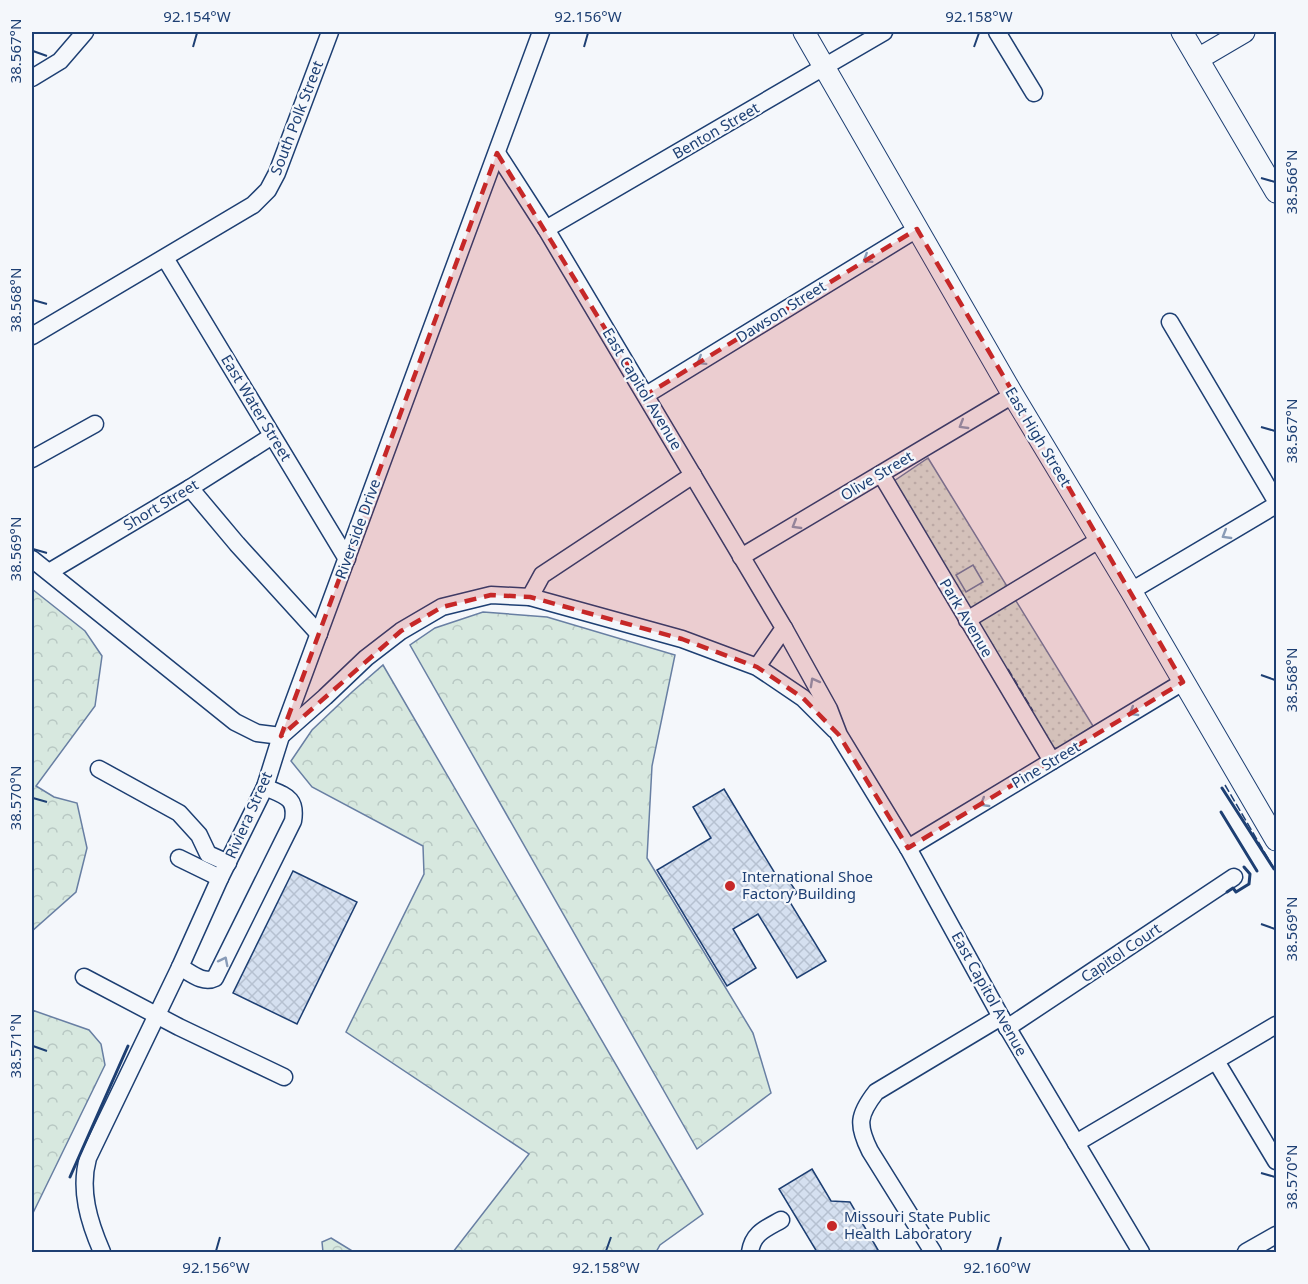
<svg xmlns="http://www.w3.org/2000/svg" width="1308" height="1284" viewBox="0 0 1308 1284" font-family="'Noto Sans',sans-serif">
<defs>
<pattern id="green-dots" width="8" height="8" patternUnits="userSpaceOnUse" patternTransform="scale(1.5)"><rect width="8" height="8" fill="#d7e8df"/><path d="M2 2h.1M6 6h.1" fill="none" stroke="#b8c8c3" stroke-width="1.8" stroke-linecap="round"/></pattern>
<pattern id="forest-crowns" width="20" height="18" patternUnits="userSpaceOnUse" patternTransform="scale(1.5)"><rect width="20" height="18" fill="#d7e8df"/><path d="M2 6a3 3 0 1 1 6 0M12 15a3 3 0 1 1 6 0" fill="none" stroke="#b8c8c3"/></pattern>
<pattern id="building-cross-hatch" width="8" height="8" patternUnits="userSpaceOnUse" patternTransform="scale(1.5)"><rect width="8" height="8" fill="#d5e0f0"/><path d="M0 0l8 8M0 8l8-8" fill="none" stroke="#b6c1d1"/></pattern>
</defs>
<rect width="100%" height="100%" fill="#f4f7fb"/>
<path fill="url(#green-dots)" stroke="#687fa3" stroke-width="1.5" d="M928,458L1093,726L1059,748H1053L894,481Z"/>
<g fill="url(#forest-crowns)" stroke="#687fa3" stroke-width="1.5">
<path d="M32,589L85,631L102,656L95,706L36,786L54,797L77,803L87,848L76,892L32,931Z"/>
<path d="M483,612L547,617L675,655L652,766L647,858L753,1033L771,1093L697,1149L410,645L435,628Z"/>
<path d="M383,665L703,1214L660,1245L656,1252H453L529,1154L346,1032L424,874L423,846L312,787L291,761L312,730L352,692Z"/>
<path d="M32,1010L89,1030L101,1044L105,1065L32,1215Z"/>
<path d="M331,1238L354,1252H323L322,1242Z"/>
</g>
<path fill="#d7e8df" stroke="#687fa3" stroke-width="1.5" d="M973,565L983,582L966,592L956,575Z"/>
<g fill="url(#building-cross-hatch)" stroke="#1d3f73" stroke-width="1.5">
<path d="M724,789L779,880L786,876L797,893L788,899L826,961L797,978L758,914L733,929L756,968L727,986L657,870L711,838L693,807Z"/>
<path d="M293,871L357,902L297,1024L233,993Z"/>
<path d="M812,1169L831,1201L850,1202L878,1250L873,1252H817L779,1189Z"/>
</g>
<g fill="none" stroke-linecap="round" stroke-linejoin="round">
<g stroke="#1d3f73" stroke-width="19">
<g id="minor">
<path d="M997,32L1034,93"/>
<path d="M32,78L60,61L85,32"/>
<path d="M497,153L546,229L784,628L757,667"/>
<path d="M546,229L884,32"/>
<path d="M165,258L347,559"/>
<path d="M1170,322L1276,501"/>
<path d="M32,336L253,205L268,190L277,173L330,32"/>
<path d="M646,395L917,229"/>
<path d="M32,459L95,424"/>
<path d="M881,474L1052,761"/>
<path d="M190,488L237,544L319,634"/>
<path d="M741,557L1013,395"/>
<path d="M32,559L235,722L257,733L281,736"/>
<path d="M49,572L190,488L272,436"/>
<path d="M1131,591L1276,505"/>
<path d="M530,597L542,575L693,475"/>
<path d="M967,620L1099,540"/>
<path d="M784,628L829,709L839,735L908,848L1001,1017L1141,1252"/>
<path d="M282,735L325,697L366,658L401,631L442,607L491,595L530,597L682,639L757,667L803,698L835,730"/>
<path d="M99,769L179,813L199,835L208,854L228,863"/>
<path d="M908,848L1183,682"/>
<path d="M179,858L220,878"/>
<path d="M180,967C191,973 203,984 215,978L293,821C297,797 285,796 265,787"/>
<path d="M84,977L179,1027L284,1077"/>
<path d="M1007,1028L1234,877"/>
<path d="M1216,1061L1276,1161"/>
<path d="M1076,1143L1276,1025"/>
<path d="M102,1252C89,1222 79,1190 88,1158L180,967L220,878L265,787L281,736L541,32"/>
<path d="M750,1252C753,1233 765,1229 781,1220"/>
<path d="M933,1252L870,1151C857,1125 858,1115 876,1092L1001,1017"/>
<path d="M1246,1252L1276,1235"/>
</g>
</g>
<g stroke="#1d3f73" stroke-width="23">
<g id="major">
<path d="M804,32L1013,395L1131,591L1276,840"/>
<path d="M1182,32L1276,192"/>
<path d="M1198,59L1244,32"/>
</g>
</g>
<use href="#minor" stroke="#f4f7fb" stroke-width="16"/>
<use href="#major" stroke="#f4f7fb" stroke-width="21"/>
<g stroke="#1d3f73" stroke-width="1.5" stroke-dasharray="8 3" stroke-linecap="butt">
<path d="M1008,669L1033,711"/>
<path d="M1225,785L1276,872"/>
</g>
<g stroke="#1d3f73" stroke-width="3">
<path d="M1222,788L1274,869"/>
<path d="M1221,812L1257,871"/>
<path d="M1227,892L1233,888L1236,892L1249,884L1250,874L1244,867"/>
<path d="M70,1177L128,1046"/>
</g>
</g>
<defs><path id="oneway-chevron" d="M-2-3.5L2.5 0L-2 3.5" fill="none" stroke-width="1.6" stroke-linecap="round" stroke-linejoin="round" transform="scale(1.5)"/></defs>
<g stroke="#889bb7">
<use href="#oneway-chevron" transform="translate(867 259) rotate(148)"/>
<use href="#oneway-chevron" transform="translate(701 361) rotate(148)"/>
<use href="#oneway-chevron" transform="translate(963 425) rotate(149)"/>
<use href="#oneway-chevron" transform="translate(796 525) rotate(149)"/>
<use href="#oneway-chevron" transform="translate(1226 535) rotate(149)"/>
<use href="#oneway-chevron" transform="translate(814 682) rotate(-119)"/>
<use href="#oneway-chevron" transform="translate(1133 712) rotate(149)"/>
<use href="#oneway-chevron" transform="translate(984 803) rotate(149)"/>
<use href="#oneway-chevron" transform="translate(224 961) rotate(-63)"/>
</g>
<path fill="#c62828" fill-opacity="0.2" stroke="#c62828" stroke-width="4.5" stroke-dasharray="12 8" stroke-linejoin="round" d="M497,153L646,395L917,229L1183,682L908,848L839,735L803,698L757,667L682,639L530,597L491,595L442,607L401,631L281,736Z"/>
<path fill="none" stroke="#1d3f73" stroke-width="2" d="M193,47L197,33M584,47L588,33M974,47L979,33M33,51L47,56M1261,178L1275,182M33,300L47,304M1261,427L1275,431M33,549L47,553M1261,675L1275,680M33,798L47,802M1261,924L1275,929M33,1046L47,1051M1261,1173L1275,1177M216,1251L220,1237M606,1251L611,1237M997,1251L1001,1237"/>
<g fill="#c62828" stroke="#f4f7fb" stroke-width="2">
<circle cx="730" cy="886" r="6"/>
<circle cx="832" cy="1226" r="6"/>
</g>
<g text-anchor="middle" stroke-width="4.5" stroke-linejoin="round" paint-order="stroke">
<g font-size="15" fill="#1d3f73" stroke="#f4f7fb">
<text transform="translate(297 118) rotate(-69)" y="5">South Polk Street</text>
<text transform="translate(716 131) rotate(-30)" y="5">Benton Street</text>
<text transform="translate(781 312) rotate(-32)" y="5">Dawson Street</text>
<text transform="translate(642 389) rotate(59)" y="5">East Capitol Avenue</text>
<text transform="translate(256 408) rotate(59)" y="5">East Water Street</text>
<text transform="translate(1038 437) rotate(59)" y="5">East High Street</text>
<text transform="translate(877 476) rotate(-31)" y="5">Olive Street</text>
<text transform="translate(161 505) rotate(-31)" y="5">Short Street</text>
<text transform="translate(358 529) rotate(-70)" y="5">Riverside Drive</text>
<text transform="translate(966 618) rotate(59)" y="5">Park Avenue</text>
<text transform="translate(1046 765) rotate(-31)" y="5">Pine Street</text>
<text transform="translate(249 815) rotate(-66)" y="5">Riviera Street</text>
<text transform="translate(1121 953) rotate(-34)" y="5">Capitol Court</text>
<text transform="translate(989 994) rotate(61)" y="5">East Capitol Avenue</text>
</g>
<g font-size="15" fill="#1d3f73" stroke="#f4f7fb" text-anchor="start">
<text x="742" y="882">International Shoe<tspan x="742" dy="17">Factory Building</tspan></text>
<text x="844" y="1222">Missouri State Public<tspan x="844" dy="17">Health Laboratory</tspan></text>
</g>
</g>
<rect width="1308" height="1284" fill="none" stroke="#f4f7fb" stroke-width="66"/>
<rect x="33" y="33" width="1242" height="1218" fill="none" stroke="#1d3f73" stroke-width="2"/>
<g font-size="15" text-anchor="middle" fill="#1d3f73">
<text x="197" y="22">92.154°W</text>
<text x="588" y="22">92.156°W</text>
<text x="979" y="22">92.158°W</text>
<text transform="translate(16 51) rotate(-90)" y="5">38.567°N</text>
<text transform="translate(1292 182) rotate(-90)" y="5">38.566°N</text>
<text transform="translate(16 300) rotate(-90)" y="5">38.568°N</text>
<text transform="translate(1292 431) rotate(-90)" y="5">38.567°N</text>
<text transform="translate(16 549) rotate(-90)" y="5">38.569°N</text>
<text transform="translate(1292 680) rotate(-90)" y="5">38.568°N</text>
<text transform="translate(16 798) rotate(-90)" y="5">38.570°N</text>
<text transform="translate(1292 929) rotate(-90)" y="5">38.569°N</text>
<text transform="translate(16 1046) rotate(-90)" y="5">38.571°N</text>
<text transform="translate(1292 1177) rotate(-90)" y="5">38.570°N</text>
<text x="216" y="1273">92.156°W</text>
<text x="606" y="1273">92.158°W</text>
<text x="997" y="1273">92.160°W</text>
</g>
</svg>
